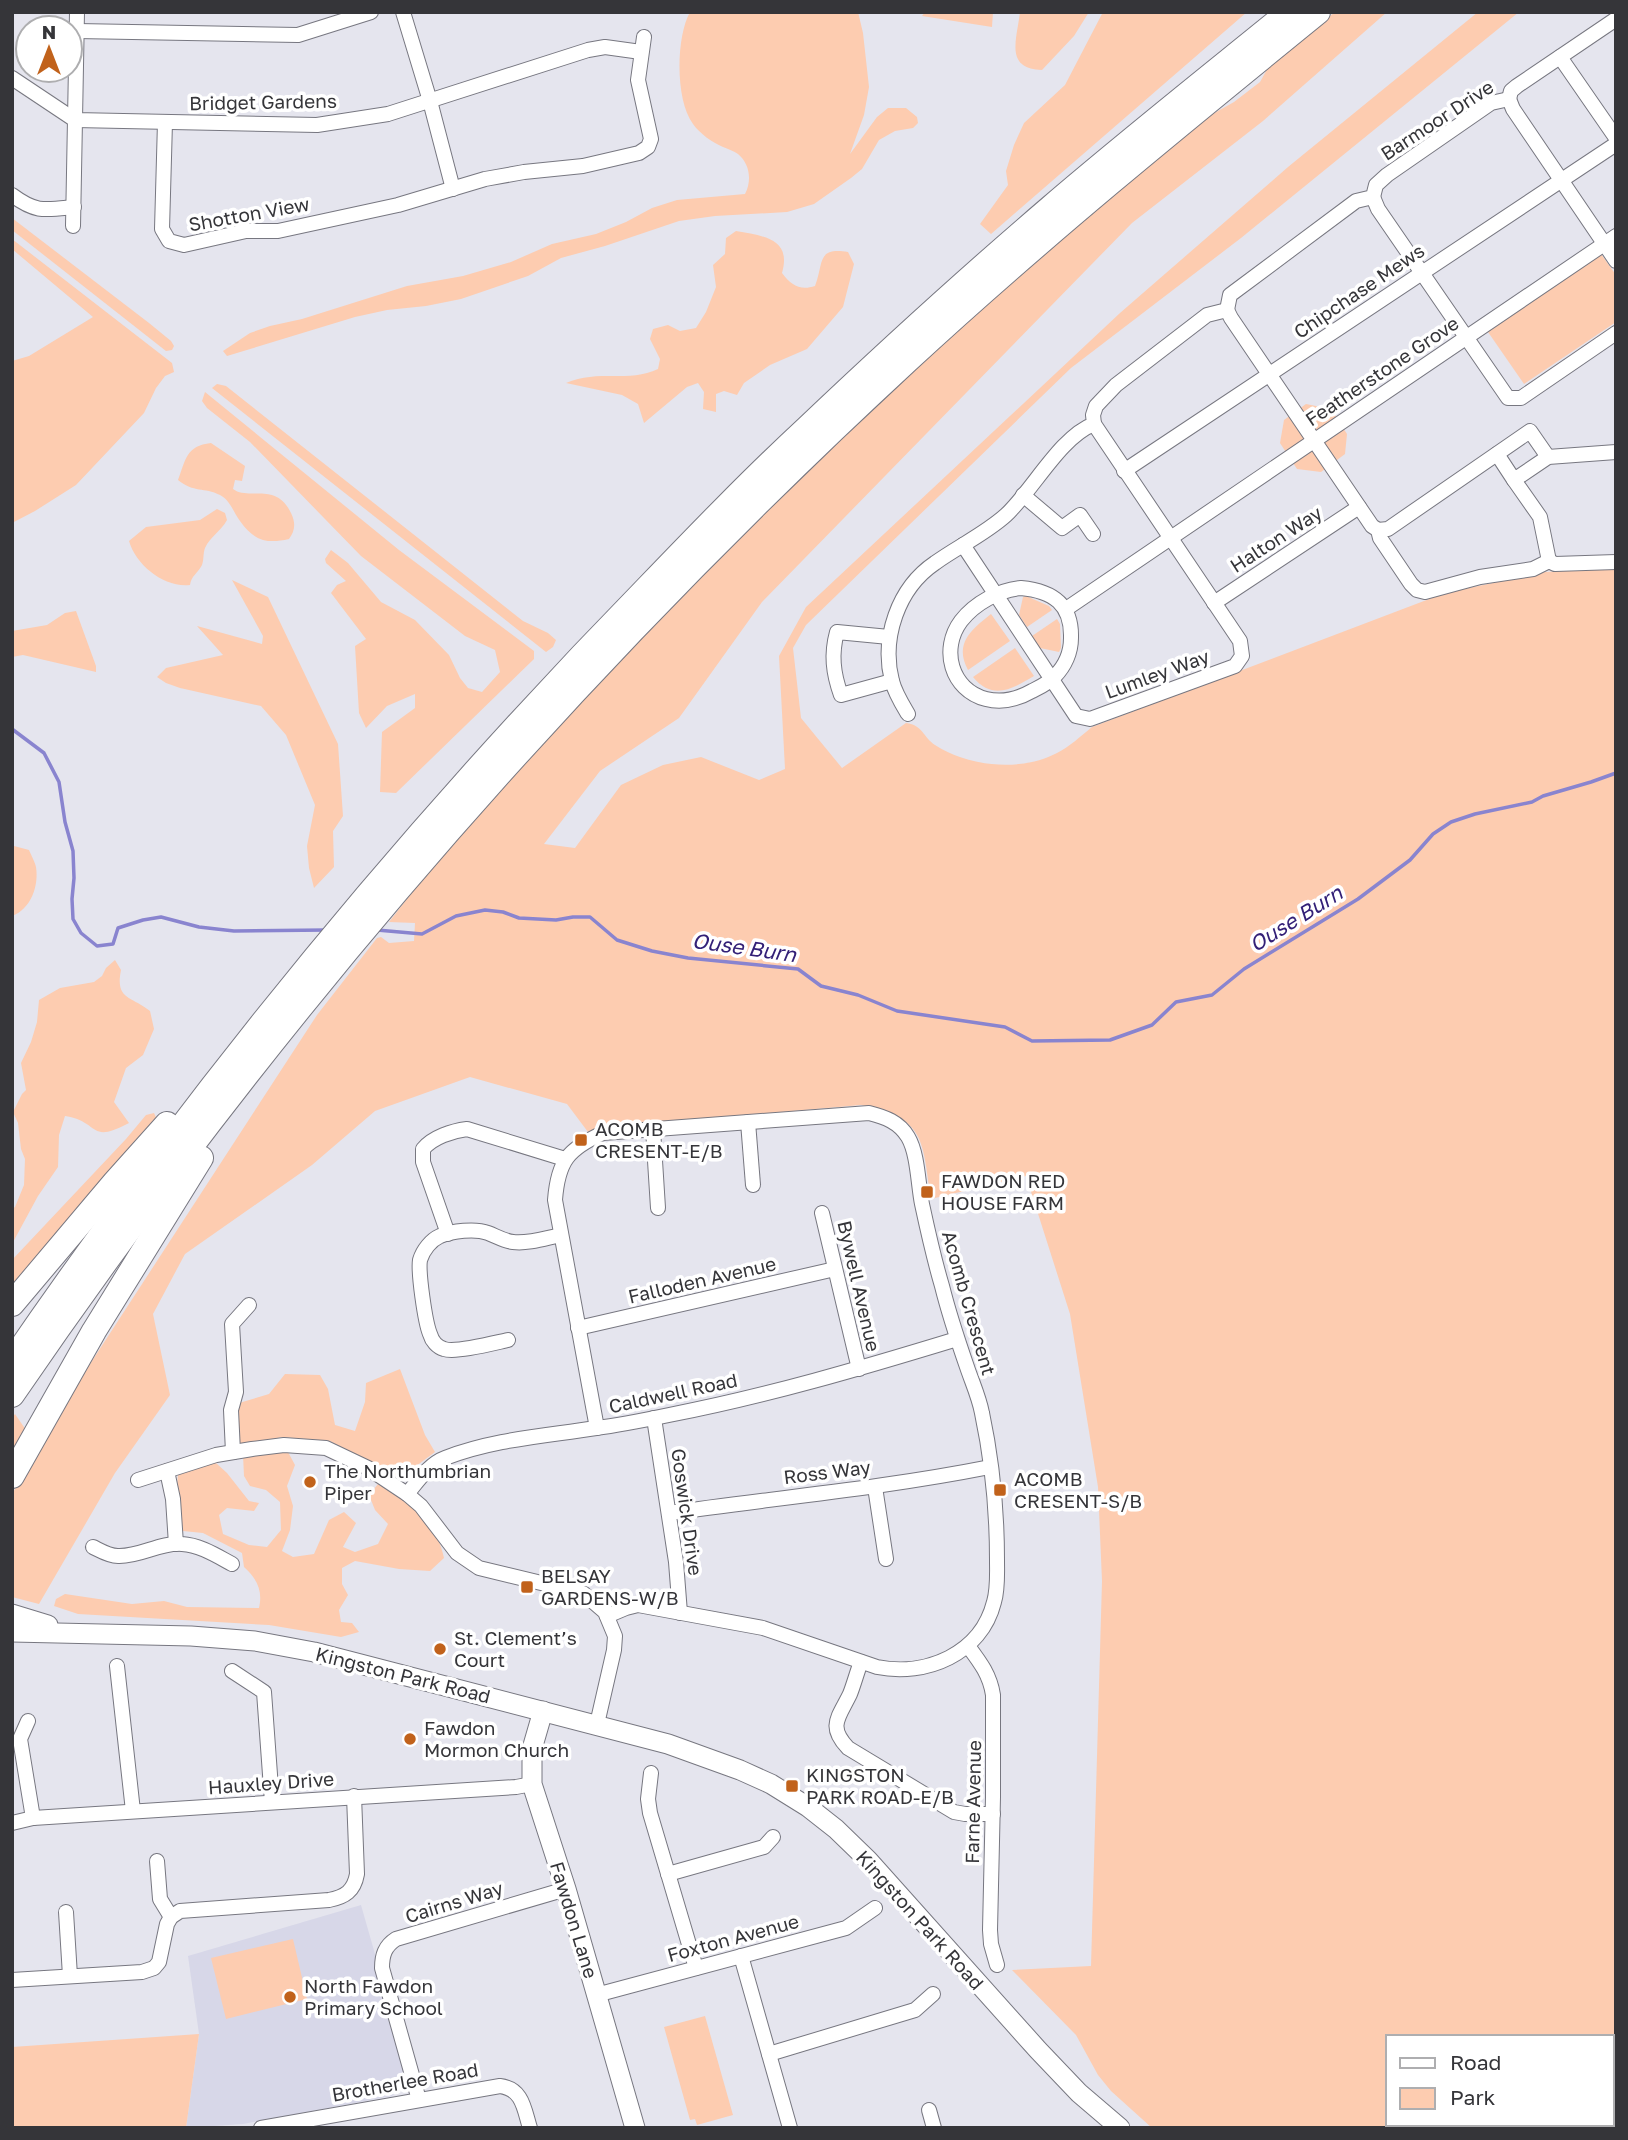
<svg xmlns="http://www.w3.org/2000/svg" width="1628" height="2140" viewBox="0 0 1628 2140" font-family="'Golos Text',sans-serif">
<rect width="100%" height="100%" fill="#e5e5ee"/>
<path fill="#d7d7e8" d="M361,1905L379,1968L406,2080L392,2096L243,2124L186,2128L199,2034L188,1956Z"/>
<g fill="#fdccb0" fill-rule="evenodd">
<path d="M690,12H858L863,33L869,87L864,115L850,154L877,117L888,108H906L917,117L918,123L913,128L895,131L879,140L862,169L851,178L814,204L787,212L715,216L679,221L605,246L561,258L528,276L461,299L426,306L387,310L355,317L227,356L223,351L250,333L270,326L302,319L407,286L463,276L511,262L552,244L596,234L626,222L652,208L677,200L745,194C752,181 750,164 738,154C734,151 728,149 723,147C712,142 700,134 693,124C675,100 676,37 690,12Z"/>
<path d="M925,12H993L992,27L922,16Z"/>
<path d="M1020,12H1089L1074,36L1042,70C1004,69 1017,39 1020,12Z"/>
<path d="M1103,12H1247L991,234L980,224L1008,185L1006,171L1014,145L1024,123L1065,85Z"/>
<path d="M1335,12H1387L1263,121L1132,223L762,602L679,718L600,771L544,844L575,848L621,785L663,765L701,757L759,780L785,769L779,656L806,607L1120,313L1288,167L1478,12H1519L1241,238L1071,368L806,625L793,648L801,718L842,768L906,723C923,725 923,737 935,745C969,767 1021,772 1057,753C1069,747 1081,736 1092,727L1445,593L1545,572L1616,568V2128H1152L1111,2091L1098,2075L1076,2035L1012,1970L1091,1966L1102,1581L1098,1487L1070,1314L1026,1176L931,1199C922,1142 927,1118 861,1105L597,1128L588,1132L567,1104L470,1077L375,1111L312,1165L185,1254L153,1314L170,1395L115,1473L39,1604L12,1597V1494L90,1364L317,1015L377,938L381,937L389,943L414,941L415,923L389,922L431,868L579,699L753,523L966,321L1202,120L1234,102L1260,82L1270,64ZM1388,2037H1612V2124H1388Z"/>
<path d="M12,218L149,323L171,341L174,346L172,350L166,351L12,230Z"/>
<path d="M736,231C763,236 792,238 782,273C791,285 800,291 815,286C824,263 816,247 848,252L854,264L843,307L807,349L770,365L744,383L737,395L724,391L716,394V412L703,409L704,392L698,383L687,387L644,423L638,404L622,395L566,383C598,369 629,383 658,369L660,359L650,339L653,329L668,325L680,331L696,328L706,312L716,287L713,265L725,254L726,238Z"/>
<path d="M12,239L172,363L174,372L165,376L156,388L144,413L76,485L35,511L12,523V361L29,356L93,317L12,249Z"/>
<path d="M1601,254L1616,275V322L1524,384L1488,332Z"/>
<path d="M217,384L226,386L523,621L548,633L556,640L553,647L546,652L212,388Z"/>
<path d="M205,392L399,550L534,651V659L396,793L380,792L382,732L415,708V694L387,706L366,728L359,713L355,646L366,639L331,593L337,585L346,581L326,563L325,559L331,550L348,563L381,602L415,620L449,655L460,678L468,688L482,692L500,672L495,650L465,636L361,556L250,442L207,408L202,401Z"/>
<path d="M1306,404L1331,409L1347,434L1345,454L1321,472L1297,469L1280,443L1284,420Z"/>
<path d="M211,443L245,466L242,481L235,480L233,489C249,501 276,481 291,513C296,523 295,531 289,539C267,544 254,541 240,521C233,512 231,501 220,495C204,487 194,493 178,480C186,459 186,446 211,443Z"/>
<path d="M217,509L225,513L227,520C221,531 210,537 205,548C203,553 204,560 202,565C198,573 191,576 190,585C164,588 136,565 129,541L146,527L200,520Z"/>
<path d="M232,580L268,597L338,744L343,816L333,831L334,867L314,888L309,868L307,846L315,805L286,735L261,706L180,688L166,683L157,677L166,668L223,655L197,626L262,644L263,636Z"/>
<path d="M1026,596L1049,606L1052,610L1027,627L1019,615L1023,597Z"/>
<path d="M76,611L96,666V672L23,655L12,657V631L47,625L65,613Z"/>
<path d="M991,614L1010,641L968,670C954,643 971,630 991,614Z"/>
<path d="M1057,619L1060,624L1061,648L1059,652L1040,648L1032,636Z"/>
<path d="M1015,648L1034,676C1012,689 993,701 973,677Z"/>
<path d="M14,846L29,850C31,855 35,862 36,867C39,886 31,909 12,916V847Z"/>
<path d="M115,960L121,970C115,1000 131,996 150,1011L154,1029L143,1055L126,1068L114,1102L129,1123C88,1145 100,1121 65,1116L59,1135L58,1167L38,1196L12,1244V1209L15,1207L24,1185L25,1159L21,1149L18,1123L13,1112L22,1094L26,1090L21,1063L31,1042L37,1022L39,1000L60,988L94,982L102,976L106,968Z"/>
<path d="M154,1113L158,1122L12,1294V1260L126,1139L146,1115Z"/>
<path d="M400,1369L425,1435L435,1452L400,1478L330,1441L282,1437L239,1447V1403L269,1394L285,1374L320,1375L328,1389L335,1425L355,1431L365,1402L366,1383Z"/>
<path d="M15,1414L26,1430L12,1456V1418Z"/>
<path d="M288,1452L295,1465L287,1486L293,1506L290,1530L282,1551L293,1557L314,1554L329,1520L344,1512L356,1523L343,1547L355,1552L378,1544L388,1524L375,1510L369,1495L378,1484C411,1505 435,1517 444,1558L430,1571L399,1569L355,1561L342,1568V1584L348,1595L339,1610L341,1622L352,1623L359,1632L341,1637L269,1625L78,1614L54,1606L56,1599L65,1594L132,1604L164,1601L187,1607L259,1608C263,1590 257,1579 244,1567L242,1553L203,1533L183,1531L176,1498L178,1474L199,1465L216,1463L227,1473L249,1501L259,1503L254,1511L227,1508L219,1515L223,1534L249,1545L267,1547L281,1530L280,1502L266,1490L250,1486L244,1476L243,1455Z"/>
<path d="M293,1939L307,1999L226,2019L211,1958Z"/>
<path d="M705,2016L733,2115L697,2125L695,2119L690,2120L664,2027Z"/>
<path d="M199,2034L186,2128H12V2047Z"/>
</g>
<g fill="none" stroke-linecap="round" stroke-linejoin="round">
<g stroke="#8984cf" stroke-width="3.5">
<path d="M12,729L44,753L59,782L65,822L73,851L74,878L72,899L73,919L81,933L97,946L113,944L118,928L143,920L161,917L199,927L234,931L327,930"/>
<path d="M377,930L422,934L456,916L485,910L503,912L519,918L556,920L573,917H590L617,940L652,951L688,958L798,969L821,986L858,995L897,1011L1005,1027L1032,1041L1110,1040L1152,1025L1176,1002L1212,995L1244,969L1358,899L1410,860L1433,834L1451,822L1475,814L1532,802L1543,796L1591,782L1616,773"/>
</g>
<g stroke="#777780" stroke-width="16">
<g id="street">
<path d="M403,12L430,101L453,189"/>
<path d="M77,31L298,35L371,12"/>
<path d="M1560,57L1616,138"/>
<path d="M12,78L75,120L317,125L388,114L588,50L605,47L641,52"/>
<path d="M1509,99L1513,109L1616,261"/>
<path d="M1509,99L1511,91L1517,86L1616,19"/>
<path d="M165,122L162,229L169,241L184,245L246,231H278L398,205L485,179L524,172L583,166L639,153L648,147L651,139L638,80L644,37"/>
<path d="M12,195C36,213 45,210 74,207"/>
<path d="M1373,197L1378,209L1508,398H1521L1616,333"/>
<path d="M73,226L77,12"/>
<path d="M1227,310L1231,318L1372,526L1378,530L1380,538L1411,584L1417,590L1425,592L1480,577L1533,569L1549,561L1555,564L1616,562"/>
<path d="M1497,454L1514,480L1548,457L1616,452"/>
<path d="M1124,471L1616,144"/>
<path d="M1514,480L1540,517L1549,561"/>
<path d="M1023,495L1062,528L1080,515L1093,534"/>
<path d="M1378,530L1388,529L1530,431L1548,457"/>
<path d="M963,545L1076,716L1090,719L1235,666L1242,656L1240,641L1094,424"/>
<path d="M1021,588C1053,591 1072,604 1071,638C1071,652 1065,666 1055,676C1049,683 1040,687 1032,691C1018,699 1002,703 986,699C951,690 940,649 961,621C975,603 999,590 1021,588Z"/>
<path d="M1214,603L1359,507"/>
<path d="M1066,609L1616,236"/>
<path d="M889,637L837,632C831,654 833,673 841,695L892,681"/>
<path d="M908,714C902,704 895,693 892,681C881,638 898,588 935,563C957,547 985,534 1006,515C1033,490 1060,437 1094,424L1093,415L1096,406L1116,385L1207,315L1227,310L1230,295L1356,201L1373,197L1376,185L1387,175L1491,103L1509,99"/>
<path d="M748,1122L753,1185"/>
<path d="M653,1129L658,1208"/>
<path d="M822,1213L859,1369"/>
<path d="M448,1234L423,1162V1149C433,1137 452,1131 467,1129L565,1159"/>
<path d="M578,1328L835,1269"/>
<path d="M508,1340C494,1343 456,1353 444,1349C437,1347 432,1341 430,1334C425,1322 418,1272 420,1260C423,1250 431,1240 440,1236C452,1231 475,1228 488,1233C496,1236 504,1241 513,1242C528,1244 546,1238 561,1235"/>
<path d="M654,1418L676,1562L680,1613"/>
<path d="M597,1428L555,1200C558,1161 568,1149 603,1133L869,1113C885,1117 899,1122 908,1137C918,1154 918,1184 922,1204C928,1232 934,1259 942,1286C949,1314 958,1341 967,1367C972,1382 979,1397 982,1413C992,1460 997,1511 997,1560C997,1574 998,1589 994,1602C981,1654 926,1677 877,1667L763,1628L638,1605L626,1608L607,1616"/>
<path d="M233,1452L231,1410L236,1392L232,1324L249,1305"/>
<path d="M167,1471L173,1499L176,1544"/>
<path d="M138,1480L216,1455L252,1449L284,1445L326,1448L368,1468L407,1494L421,1506L457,1553L479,1568L583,1593L605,1612L615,1636L614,1650L597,1724"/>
<path d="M875,1487L886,1559"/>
<path d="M407,1494C418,1481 429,1464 445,1458C494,1439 546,1436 596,1428C621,1425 645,1420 669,1415C767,1396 862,1368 957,1339"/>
<path d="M669,1513C776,1498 884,1488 990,1467"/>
<path d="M93,1547C101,1551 109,1556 118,1556C140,1557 160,1542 182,1544C200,1545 217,1556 232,1564"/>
<path d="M968,1646C980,1662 990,1675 993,1695V1797L990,1930L991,1944L997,1965"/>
<path d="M861,1662C857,1672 854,1684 850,1694C839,1717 827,1726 848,1748L954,1812L965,1814H993"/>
<path d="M117,1666L133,1811"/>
<path d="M232,1671L264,1692L272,1802"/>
<path d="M28,1721L20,1739L33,1818"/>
<path d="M651,1773L648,1799L650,1813L696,1968"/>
<path d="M12,1823L33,1818L516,1787L532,1784"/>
<path d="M157,1861L160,1899L171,1917"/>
<path d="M668,1874L764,1847L773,1837"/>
<path d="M66,1912L70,1976"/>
<path d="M741,1956L790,2128"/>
<path d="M12,1980L142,1972L154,1968L159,1962L167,1924L171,1917L180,1911L329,1900C345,1897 354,1891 357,1874L354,1796"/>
<path d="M596,1995L846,1928L875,1908"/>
<path d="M769,2054L915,2010L933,1994"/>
<path d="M419,2100L382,1968C382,1955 385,1946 396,1939L566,1889"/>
<path d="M929,2110L934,2128"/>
<path d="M261,2128L500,2086C523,2089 524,2109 530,2128"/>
</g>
</g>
<g stroke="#777780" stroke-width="21">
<g id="secondary">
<path d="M12,1614L48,1625"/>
<path d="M12,1632L191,1636L255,1641L314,1652L668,1744L740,1770L771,1784L808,1807L836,1829L868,1860L1038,2050L1079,2093L1120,2128"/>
<path d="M543,1711L532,1749V1784L566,1889L635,2128"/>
</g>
</g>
<g stroke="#777780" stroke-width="26">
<g id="highway">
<path d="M12,1304L115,1182L167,1124"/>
<path d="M12,1361C201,1086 414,826 648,587C700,533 752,479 807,428C886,353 967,279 1050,208C1128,141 1209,77 1289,12"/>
<path d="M12,1395C270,1017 572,670 908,360C1040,238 1179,125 1318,12"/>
<path d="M12,1476L94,1331L201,1158"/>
</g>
</g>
<use href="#street" stroke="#fff" stroke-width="14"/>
<use href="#secondary" stroke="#fff" stroke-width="19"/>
<use href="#highway" stroke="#fff" stroke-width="24"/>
</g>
<g fill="#c1621b" stroke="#fff" stroke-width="2.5">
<rect x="574" y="1133" width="14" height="14" rx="3.5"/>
<rect x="920" y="1185" width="14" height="14" rx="3.5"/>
<circle cx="310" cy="1482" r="7"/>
<rect x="993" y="1483" width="14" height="14" rx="3.5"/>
<rect x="520" y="1580" width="14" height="14" rx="3.5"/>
<circle cx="440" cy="1649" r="7"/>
<circle cx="410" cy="1739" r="7"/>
<rect x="785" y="1779" width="14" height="14" rx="3.5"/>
<circle cx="290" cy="1997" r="7"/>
</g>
<g text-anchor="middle" stroke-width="7" stroke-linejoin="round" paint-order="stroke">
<g font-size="19" fill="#353539" stroke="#fff">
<text transform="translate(263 102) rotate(-1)" y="7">Bridget Gardens</text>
<text transform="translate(1437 120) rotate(-33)" y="7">Barmoor Drive</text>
<text transform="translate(249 214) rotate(-10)" y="7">Shotton View</text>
<text transform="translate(1359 291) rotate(-34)" y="7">Chipchase Mews</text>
<text transform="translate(1382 371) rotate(-34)" y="7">Featherstone Grove</text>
<text transform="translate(1276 539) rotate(-33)" y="7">Halton Way</text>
<text transform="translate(1157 674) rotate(-20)" y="7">Lumley Way</text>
<text transform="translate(702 1280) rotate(-13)" y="7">Falloden Avenue</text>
<text transform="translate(859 1286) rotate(77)" y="7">Bywell Avenue</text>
<text transform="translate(969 1303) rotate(74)" y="7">Acomb Crescent</text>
<text transform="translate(673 1393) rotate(-12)" y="7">Caldwell Road</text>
<text transform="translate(827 1472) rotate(-7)" y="7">Ross Way</text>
<text transform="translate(687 1512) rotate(82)" y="7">Goswick Drive</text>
<text transform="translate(403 1675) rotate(14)" y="7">Kingston Park Road</text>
<text transform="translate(271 1783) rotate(-4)" y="7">Hauxley Drive</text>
<text transform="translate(973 1802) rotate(-89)" y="7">Farne Avenue</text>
<text transform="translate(454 1902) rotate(-17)" y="7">Cairns Way</text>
<text transform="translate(574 1920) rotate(73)" y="7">Fawdon Lane</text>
<text transform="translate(920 1920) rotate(48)" y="7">Kingston Park Road</text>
<text transform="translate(733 1938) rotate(-15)" y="7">Foxton Avenue</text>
<text transform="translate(405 2082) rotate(-10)" y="7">Brotherlee Road</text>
</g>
<g font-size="19" fill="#353539" stroke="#fff" text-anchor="start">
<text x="595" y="1136">ACOMB<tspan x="595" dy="22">CRESENT-E/B</tspan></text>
<text x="941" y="1188">FAWDON RED<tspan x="941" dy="22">HOUSE FARM</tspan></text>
<text x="324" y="1478">The Northumbrian<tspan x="324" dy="22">Piper</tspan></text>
<text x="1014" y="1486">ACOMB<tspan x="1014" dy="22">CRESENT-S/B</tspan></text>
<text x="541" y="1583">BELSAY<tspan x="541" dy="22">GARDENS-W/B</tspan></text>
<text x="454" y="1645">St. Clement’s<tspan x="454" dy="22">Court</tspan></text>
<text x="424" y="1735">Fawdon<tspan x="424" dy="22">Mormon Church</tspan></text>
<text x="806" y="1782">KINGSTON<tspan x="806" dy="22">PARK ROAD-E/B</tspan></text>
<text x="304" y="1993">North Fawdon<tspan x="304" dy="22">Primary School</tspan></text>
</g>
<g font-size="21" font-style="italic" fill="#332077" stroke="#fff">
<text transform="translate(1296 919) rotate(-32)" y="7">Ouse Burn</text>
<text transform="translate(744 948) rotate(8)" y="7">Ouse Burn</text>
</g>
</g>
<rect width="1628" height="2140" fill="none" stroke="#353539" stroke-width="28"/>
<rect x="1386" y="2035" width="228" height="91" fill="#ffffff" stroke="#aeaeb0" stroke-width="2"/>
<rect x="1400" y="2058" width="35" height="10" fill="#ffffff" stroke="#aeaeb0" stroke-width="2"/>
<text x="1450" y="2070" font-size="21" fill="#353539">Road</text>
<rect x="1400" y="2088" width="35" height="21" fill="#fdccb0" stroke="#aeaeb0" stroke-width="2"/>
<text x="1450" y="2105" font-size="21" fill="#353539">Park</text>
<g transform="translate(49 49)"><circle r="33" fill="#ffffff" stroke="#aeaeb0" stroke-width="2"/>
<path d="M0-5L12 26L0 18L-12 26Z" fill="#c1621b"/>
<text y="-10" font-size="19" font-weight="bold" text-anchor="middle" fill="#353539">N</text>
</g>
</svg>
